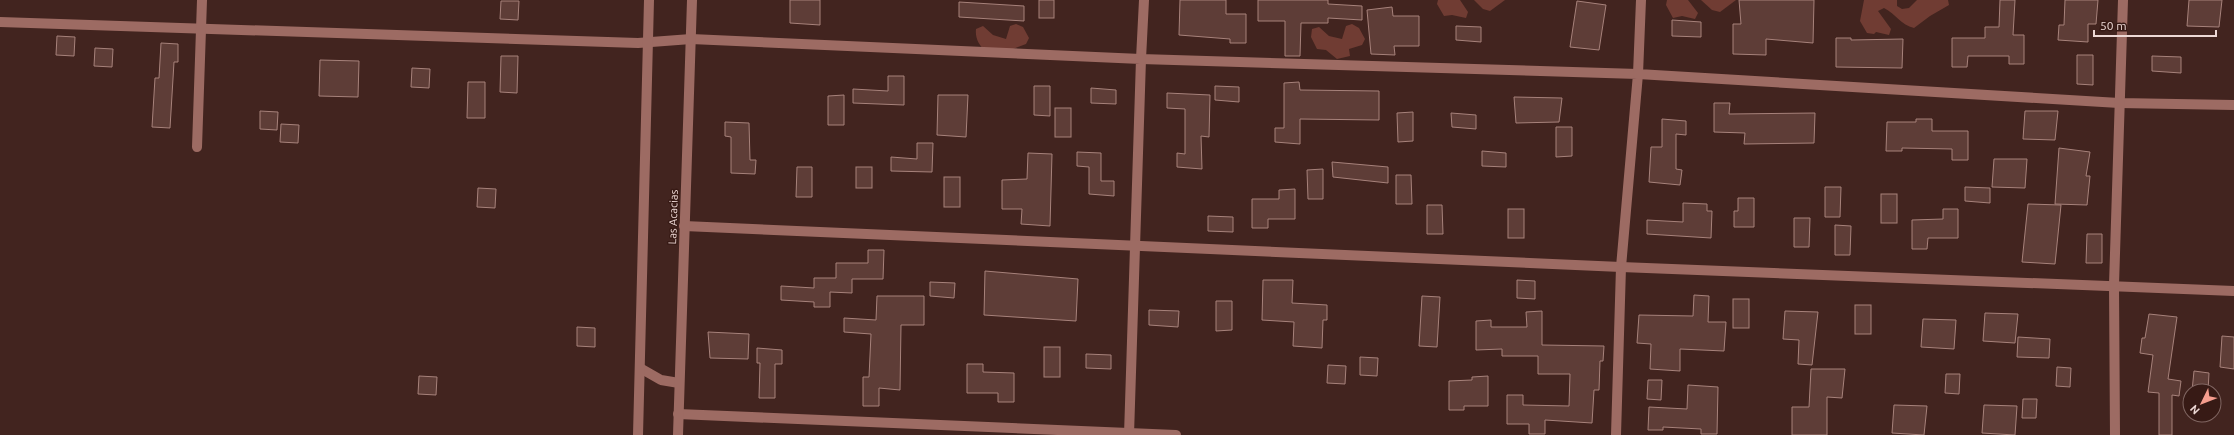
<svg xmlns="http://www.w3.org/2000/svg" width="2234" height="435" viewBox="0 0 2234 435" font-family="Ubuntu,sans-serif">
<rect width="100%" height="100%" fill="#42241f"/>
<g fill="#703c33">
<path d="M1438,0H1460L1468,12L1466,18L1452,15L1444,16L1437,4Z"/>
<path d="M1474,0H1505L1490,11L1483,9Z"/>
<path d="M1667,0H1688L1698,13L1695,19L1682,16L1673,18L1666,5Z"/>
<path d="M1701,0H1736L1720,12L1712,10Z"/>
<path d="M1864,0H1897V6L1902,9L1909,8L1917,0H1948L1949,5L1930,16L1914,28C1901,25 1896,14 1884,8L1878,11L1891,29L1889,35L1876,32L1874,34L1867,33L1860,21Z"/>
<path d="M1016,24L1023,27L1029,38L1026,44L1013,49L1008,58C991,58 974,47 976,29L983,26L993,35L1006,39L1010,26Z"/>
<path d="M1352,24L1359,28L1365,39L1362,45L1349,49L1350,56L1337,59L1326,50L1317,49L1311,37L1312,29L1319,27L1329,36L1342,39L1346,26Z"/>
</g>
<g fill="#5e3d37" stroke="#a7827b">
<path d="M790,0H820V25L790,23Z"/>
<rect x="1039" y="0" width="15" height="18"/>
<path d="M1180,0H1226V14H1246V43H1230V39L1179,35Z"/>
<path d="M1258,0H1328V4L1362,6V20L1328,18V23H1301L1300,56H1285V21H1258Z"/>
<path d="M1739,0H1814L1813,43L1766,39V55L1733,54V24H1741Z"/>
<path d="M2000,0H2015L2013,35H2024V64H2009V56H1968L1967,67H1952V38H1985V27H1999Z"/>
<path d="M2065,0H2098L2096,24H2088V42L2058,40L2059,25H2064Z"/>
<path d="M2189,0H2222L2219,27L2187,26Z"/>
<path d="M501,1H519L518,20L500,19Z"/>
<path d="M1577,1L1606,5L1599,50L1570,47Z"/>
<path d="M959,2L1024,6V21L959,17Z"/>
<path d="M1392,7L1393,16H1419V46H1394L1395,55L1371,54L1367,10Z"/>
<path d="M1672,20L1701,22V37L1672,36Z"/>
<path d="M1456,26L1481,27V42L1456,40Z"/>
<path d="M57,36L75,37L74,56L56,55Z"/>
<path d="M1836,38H1851V40L1903,39L1902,68L1836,67Z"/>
<path d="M161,43L178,44V62H174L170,128L152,127L155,78H159Z"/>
<path d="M95,48L113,49L112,67L94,66Z"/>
<path d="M2077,55H2093V85L2077,84Z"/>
<path d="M501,56H518L517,93L500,92Z"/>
<path d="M2152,56L2181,57V73L2152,71Z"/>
<path d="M320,60L359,61L358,97L319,96Z"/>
<path d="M412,68L430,69L429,88L411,87Z"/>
<path d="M888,76H904V105L853,103V89L888,91Z"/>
<path d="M468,82H485V118H467Z"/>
<path d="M1299,82L1300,90L1379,91V120L1300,119V144L1275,142V128H1284V83Z"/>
<path d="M1034,86H1050V116L1034,115Z"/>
<path d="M1215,86L1239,87V102L1215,100Z"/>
<path d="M1091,88L1116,90V104L1091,103Z"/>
<path d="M1167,93L1210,95L1209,137L1201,136L1202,169L1177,167V153L1185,154V109L1167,108Z"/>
<path d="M844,95V125H828V96Z"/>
<path d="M938,95H968L966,137L937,135Z"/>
<path d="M1514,97L1562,98L1559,122L1516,123Z"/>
<path d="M1714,103H1730L1729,114L1815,113L1814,143L1744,144L1745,133L1714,132Z"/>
<rect x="1055" y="108" width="16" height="29"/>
<path d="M260,111L278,112L277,130L260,129Z"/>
<path d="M2025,111H2058L2055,140L2023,139Z"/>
<path d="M1413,112V141L1398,142L1397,113Z"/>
<path d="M1451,113L1476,115V129L1452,127Z"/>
<path d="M1662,119L1686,121V135L1676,134V169L1682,170L1680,185L1649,182L1651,147H1662Z"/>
<path d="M1916,119H1932V131H1968V160H1952V149L1902,148V151H1886L1887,122H1916Z"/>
<path d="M725,122L749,123L750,160H756L755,174L731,173V137L725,136Z"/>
<path d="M281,124L299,125L298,143L280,142Z"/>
<path d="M1556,127H1572V156L1556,157Z"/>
<path d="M917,143H933L932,172L891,171V157L917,159Z"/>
<path d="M2059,148L2090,152L2086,176H2090L2087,205L2055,204Z"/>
<path d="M1482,151L1506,153V167L1482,166Z"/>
<path d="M1077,152L1101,153V181H1114V196L1089,194V167L1077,166Z"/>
<path d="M1028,153L1052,154L1050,226L1021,224L1022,209H1002V180L1027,179Z"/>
<path d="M1994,159H2027L2025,188L1992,187Z"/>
<path d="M1332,162L1388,167V183L1333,177Z"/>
<path d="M797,167H812V197H796Z"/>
<rect x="856" y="167" width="16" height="21"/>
<path d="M1323,169V199H1308L1307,170Z"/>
<path d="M1396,175H1411L1412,204H1396Z"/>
<rect x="944" y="177" width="16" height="30"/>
<path d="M1825,187H1841L1840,217H1825Z"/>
<path d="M1965,187L1990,188V203L1965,201Z"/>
<path d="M478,188L496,189L495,208L477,207Z"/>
<path d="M1295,189V219H1268V228H1252V199H1279V190Z"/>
<rect x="1881" y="194" width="16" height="29"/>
<path d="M1738,198H1754V227H1734V211H1738Z"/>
<path d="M1683,203L1707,204V211H1712L1711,238L1647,234V220L1683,222Z"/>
<path d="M2028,204L2061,205L2055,264L2022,262Z"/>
<path d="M1427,205H1442L1443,234H1427Z"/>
<rect x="1508" y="209" width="16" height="29"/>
<path d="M1943,209H1958V238H1928L1927,249H1912V220L1943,219Z"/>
<path d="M1208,216L1233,217V232L1208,231Z"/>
<path d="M1794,218H1810L1809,247H1794Z"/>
<path d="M1835,225L1851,226L1850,255H1835Z"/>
<path d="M2087,234H2102V263H2086Z"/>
<path d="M868,250H884L883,279H852V293L830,292V307H814V302L781,300V286L814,288V278H836V263H868Z"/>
<path d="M985,271L1078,279L1076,321L984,315Z"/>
<path d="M1263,280H1293L1292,303L1327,305V320H1323L1322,348L1293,346L1294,322L1262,320Z"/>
<path d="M1517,280L1535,281V299L1517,298Z"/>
<path d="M930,282L955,283L954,298L930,296Z"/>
<path d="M1694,295L1709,296L1708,322H1726L1724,351L1680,349V371L1650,369L1651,344L1637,343L1639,315L1693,316Z"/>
<path d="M877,296H924V325H901L900,390L879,388V406H863V377H869L871,334L844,332V318L876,320Z"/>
<path d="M1422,296L1440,297L1437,347L1419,346Z"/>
<rect x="1733" y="299" width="16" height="29"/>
<path d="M1216,301H1232V330L1216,331Z"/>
<rect x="1855" y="305" width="16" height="29"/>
<path d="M1149,310L1179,311L1178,327L1149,325Z"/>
<path d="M1542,311V345L1604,346L1603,361H1600L1599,390H1594L1592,423L1545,420V434H1529V424H1507V395H1523V405L1569,406L1570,374H1538V356H1502V349L1476,350V321L1491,320V327H1527L1526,312Z"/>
<path d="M1785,311L1818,312L1812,365L1798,364L1799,340L1783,339Z"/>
<path d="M1985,313L2018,314L2015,343L1983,341Z"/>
<path d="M2149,314L2177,317L2168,379L2181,381L2179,396L2172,395V435H2159V393L2148,392L2153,355L2140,353L2142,338H2145Z"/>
<path d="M1923,319L1956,320L1954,349L1921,347Z"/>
<path d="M577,327L595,328V347L577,346Z"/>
<path d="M708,332L749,334L748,359L710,358Z"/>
<path d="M2222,336L2234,337V369L2220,367Z"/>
<path d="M2018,337L2050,339L2049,358L2017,357Z"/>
<rect x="1044" y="347" width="16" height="30"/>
<path d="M757,348L782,350V364H775V398H759L760,363H757Z"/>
<path d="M1086,354L1111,355V369L1086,368Z"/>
<path d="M1360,357L1378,358L1377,376L1360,375Z"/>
<path d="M967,364H983V372L1014,373V402H998V393H967Z"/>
<path d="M1328,365L1346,366L1345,384L1327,383Z"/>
<path d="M2057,367L2071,368L2070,387L2056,386Z"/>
<path d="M1811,369H1845L1842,398L1827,397V435H1792V407H1809Z"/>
<path d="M2194,371L2209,373L2208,391H2192Z"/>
<path d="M1946,374H1960L1959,394L1945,393Z"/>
<path d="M419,376L437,377L436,395L418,394Z"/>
<path d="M1488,376V406H1464V410H1449V381L1472,380V377Z"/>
<path d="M1648,380H1662L1661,400L1647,399Z"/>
<path d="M1688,385L1718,387L1717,434H1701V429L1663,427V430H1648L1649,407L1687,409Z"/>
<path d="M2023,399H2037L2036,418H2022Z"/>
<path d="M1894,405L1927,406L1924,435L1892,433Z"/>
<path d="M1984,405L2017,406L2015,435L1982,433Z"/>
</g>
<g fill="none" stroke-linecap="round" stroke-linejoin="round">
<g stroke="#9d6b63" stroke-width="10">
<path d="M1144,0L1141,59L1638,74L1621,267L1616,435"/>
<path d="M1641,0L1638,74L2119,103L2234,105"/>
<path d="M0,22L638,43L691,39L1141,59L1129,435"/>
<path d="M197,147L202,0"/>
<path d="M684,226L1621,267L2234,291"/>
<path d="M640,368L661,380L679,383"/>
<path d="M678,414L1176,435"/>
<path d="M638,435L649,0"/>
<path d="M678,435L692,0"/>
<path d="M2115,435L2114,285L2123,0"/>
</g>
</g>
<g text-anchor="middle" stroke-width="3" stroke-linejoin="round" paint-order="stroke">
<g font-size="11" fill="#edd8d5" stroke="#371a15">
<text transform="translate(673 217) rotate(-88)" y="4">Las Acacias</text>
</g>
</g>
<g transform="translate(2202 403) rotate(227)"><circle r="19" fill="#371a15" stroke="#806662"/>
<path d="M0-3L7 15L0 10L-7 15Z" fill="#f59d8e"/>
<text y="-6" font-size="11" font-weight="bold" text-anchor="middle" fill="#edd8d5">N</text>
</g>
<path d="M2094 30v6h122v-6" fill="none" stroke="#edd8d5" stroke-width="2"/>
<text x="2100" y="30" font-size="12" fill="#edd8d5" stroke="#371a15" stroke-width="3" paint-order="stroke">50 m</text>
</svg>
